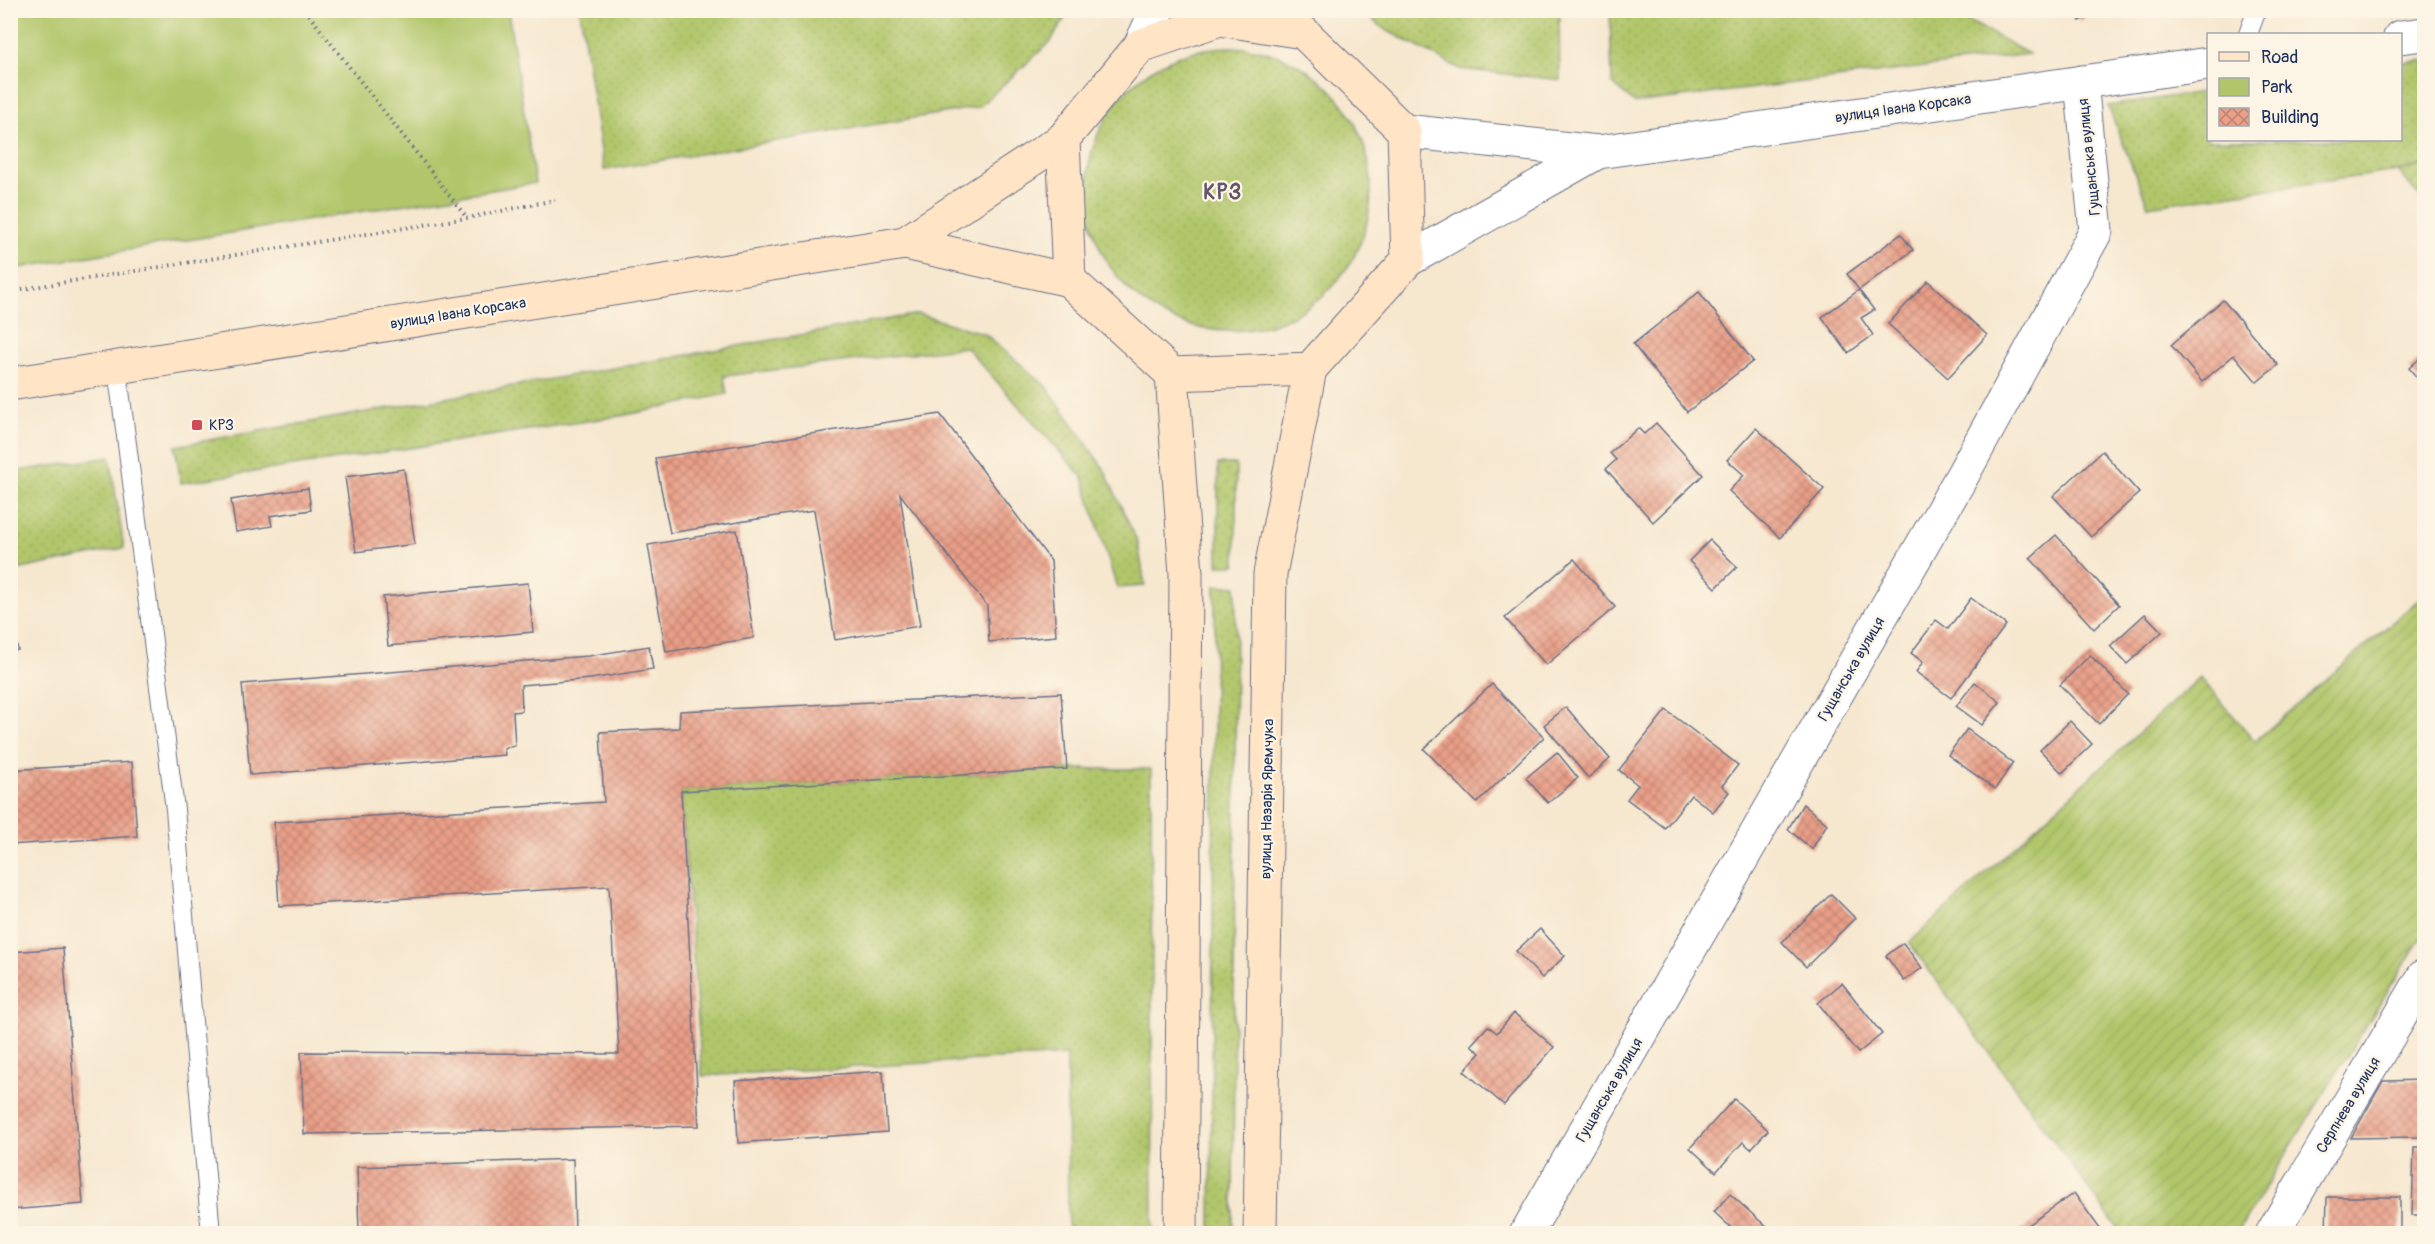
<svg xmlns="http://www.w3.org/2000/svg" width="2435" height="1244" viewBox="0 0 2435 1244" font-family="Pangolin,sans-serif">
<defs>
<pattern id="grass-dots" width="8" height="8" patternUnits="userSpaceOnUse" patternTransform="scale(1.5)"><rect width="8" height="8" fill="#b1c66a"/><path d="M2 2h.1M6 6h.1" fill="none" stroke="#98aa5e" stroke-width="1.8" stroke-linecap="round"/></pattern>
<pattern id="garden-furrows" width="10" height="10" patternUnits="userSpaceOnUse" patternTransform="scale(1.5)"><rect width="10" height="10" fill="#b1c66a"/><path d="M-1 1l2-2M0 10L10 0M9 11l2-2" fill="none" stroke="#98aa5e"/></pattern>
<pattern id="building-cross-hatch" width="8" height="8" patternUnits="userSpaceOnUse" patternTransform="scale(1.5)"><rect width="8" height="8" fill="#ea9f87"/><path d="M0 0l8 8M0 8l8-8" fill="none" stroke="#bd8272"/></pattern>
</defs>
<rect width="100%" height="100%" fill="#fcf5e5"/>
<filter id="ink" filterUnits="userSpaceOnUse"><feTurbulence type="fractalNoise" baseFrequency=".0167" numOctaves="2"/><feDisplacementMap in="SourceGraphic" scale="12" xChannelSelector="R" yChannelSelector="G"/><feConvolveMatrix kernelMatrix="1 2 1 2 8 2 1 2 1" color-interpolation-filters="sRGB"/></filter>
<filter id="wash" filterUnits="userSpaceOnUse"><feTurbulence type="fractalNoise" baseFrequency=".008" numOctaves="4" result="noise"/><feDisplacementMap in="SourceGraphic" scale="24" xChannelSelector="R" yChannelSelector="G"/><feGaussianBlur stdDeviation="1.35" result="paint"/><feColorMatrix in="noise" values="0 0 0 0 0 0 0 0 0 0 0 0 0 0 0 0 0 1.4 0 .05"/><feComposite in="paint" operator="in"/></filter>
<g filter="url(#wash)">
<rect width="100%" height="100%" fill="#f6e7cf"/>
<g fill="url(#grass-dots)" stroke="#667a64" stroke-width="1.5">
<path d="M580,11V10L1069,11L1051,41L979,107L604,170Z"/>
<path d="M1360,11H1559L1560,80L1460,69L1386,30Z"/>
<path d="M1610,11H1951L2029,54L1634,103L1612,83Z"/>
<circle cx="1229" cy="189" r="142"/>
<path d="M2424,60V165L2398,171L2148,206L2108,106L2208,91V140H2400L2401,63Z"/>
<path d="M918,314L985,334L1047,387L1104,469L1138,543L1145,586L1117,588L1083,478L966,347L724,376L727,394L626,415L181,483L175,446Z"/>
<path d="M110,457L124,548L11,571V472Z"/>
<rect x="1218" y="464" width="18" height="101"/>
<path d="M1215,586H1236L1233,1234L1211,1233Z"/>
<path d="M1067,769H1151L1153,1233H1068L1067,1055L702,1076L681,791Z"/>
</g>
<path fill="#b1c66a" stroke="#667a64" stroke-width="1.5" d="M11,10L508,11L535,183L11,269Z"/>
<g fill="url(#garden-furrows)" stroke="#667a64" stroke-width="1.5">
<path d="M2424,165V202L2398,171Z"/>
<path d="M2424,595V933L2237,1233H2121L1909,943L2200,677L2255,741Z"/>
</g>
<g id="blocks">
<g fill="url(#building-cross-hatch)">
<path d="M2073,10H2093L2080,21Z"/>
<path d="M1901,234L1913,250L1859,290L1847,274Z"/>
<path d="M1928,281L1987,335L1948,378L1888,324Z"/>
<path d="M1859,290L1874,310L1861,318L1873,335L1848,353L1822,317Z"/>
<path d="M1699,292L1753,361L1687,412L1633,344Z"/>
<path d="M2223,300L2278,365L2257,382L2234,355L2202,382L2171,345Z"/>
<path d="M2424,355V386L2409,368Z"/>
<path d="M940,414L1051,561L1056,636L989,642L987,606L900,494L920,626L835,640L814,510L670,533L655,458Z"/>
<path d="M1656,423L1703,475L1653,522L1606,469L1616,460L1610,453L1638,428L1644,434Z"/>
<path d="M1756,428L1824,489L1780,538L1729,491L1744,475L1727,460Z"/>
<path d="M2102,451L2139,493L2091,537L2053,496Z"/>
<path d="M404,469L415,544L356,552L345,477Z"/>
<path d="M308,488L311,510L270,516L272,526L236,532L231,500Z"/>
<path d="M737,530L754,638L666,652L648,545Z"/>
<path d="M2056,535L2119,605L2094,629L2030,558Z"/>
<path d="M1710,540L1737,567L1716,588L1689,561Z"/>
<path d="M1574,559L1615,607L1546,665L1505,618Z"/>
<path d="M528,583L533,632L388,646L383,597Z"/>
<path d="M1971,598L2006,625L1951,698L1916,672L1923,662L1911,653L1936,620L1948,629Z"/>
<path d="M2145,614L2162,632L2127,664L2110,646Z"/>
<path d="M10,617L18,650L10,652Z"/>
<path d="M649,646L653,669L590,679L521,685L522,711L513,712L515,746L504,748L505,755L250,775L242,684L588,656Z"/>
<path d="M2090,655L2128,694L2099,724L2060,685Z"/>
<path d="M1975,682L2000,702L1982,725L1956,706Z"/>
<path d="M1492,684L1544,737L1477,803L1424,749Z"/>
<path d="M1061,693L1067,769L681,791L699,1126L304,1134L301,1052L619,1054L609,886L279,906L274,822L604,802L600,732L679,728L680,711Z"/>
<path d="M1566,707L1610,759L1588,778L1544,725Z"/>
<path d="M1666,710L1738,765L1722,786L1729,792L1713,812L1691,795L1665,828L1627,799L1638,785L1619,770Z"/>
<path d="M2070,721L2092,744L2062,773L2040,750Z"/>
<path d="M1967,729L2013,763L1995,789L1948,755Z"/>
<path d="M1557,752L1578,778L1548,803L1526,778Z"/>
<path d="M132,762L137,836L10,845V770Z"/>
<path d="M1803,804L1827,824L1812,849L1788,829Z"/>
<path d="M1831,894L1855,918L1806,967L1782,942Z"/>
<path d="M1540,929L1565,956L1542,978L1516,951Z"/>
<path d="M1903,943L1922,968L1904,981L1886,956Z"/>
<path d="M63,948L83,1204L10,1210V952Z"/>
<path d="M1842,983L1882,1034L1858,1053L1818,1003Z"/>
<path d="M1514,1013L1554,1047L1504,1105L1464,1071L1480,1053L1471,1045L1488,1026L1497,1033Z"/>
<path d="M883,1071L887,1132L738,1143L735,1081Z"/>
<path d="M2424,1080V1137L2351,1138L2383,1081Z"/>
<path d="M1734,1099L1768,1130L1751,1149L1743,1142L1716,1172L1690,1148Z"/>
<path d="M2414,1147H2424V1215H2412Z"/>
<path d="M573,1159L575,1233H359L357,1167Z"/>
<path d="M2074,1193L2103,1233H2017Z"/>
<path d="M1730,1194L1770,1230L1767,1233H1737L1714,1212Z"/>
<path d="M2327,1197H2400V1233H2326Z"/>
</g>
</g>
</g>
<g filter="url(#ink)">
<use href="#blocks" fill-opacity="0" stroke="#686f86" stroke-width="1.5"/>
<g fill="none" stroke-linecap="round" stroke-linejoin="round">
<g stroke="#686f86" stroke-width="20">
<g id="lane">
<path d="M2248,34L2257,10"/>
<path d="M117,368L175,809L211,1234"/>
</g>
</g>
<g stroke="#686f86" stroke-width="35">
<g id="street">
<path d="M2400,37L2424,34"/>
<path d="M1140,46L1157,10"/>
<path d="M1404,131L1598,152L2208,64"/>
<path d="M1408,260L1598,152"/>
<path d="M1526,1234L1962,476L2096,231L2081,82"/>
<path d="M2272,1234L2424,976"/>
</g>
</g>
<g stroke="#686f86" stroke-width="35">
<g id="secondary">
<path d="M1220,19L1303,32L1404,131L1408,260L1310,369L1172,374L1069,280L1063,139L1140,46Z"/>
<path d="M905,243L1063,139"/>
<path d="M1172,374L1186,574L1181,1234"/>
<path d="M10,384L905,243L1069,280"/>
<path d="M1260,1234L1270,574L1310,369"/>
</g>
</g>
<g stroke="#686f86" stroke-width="4" stroke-dasharray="1.5 4.5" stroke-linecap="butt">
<path d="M305,10L467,218"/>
<path d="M10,291L467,218L555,200"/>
</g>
<use href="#lane" stroke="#fff" stroke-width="18"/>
<use href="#street" stroke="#fff" stroke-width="33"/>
<use href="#secondary" stroke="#ffe4c6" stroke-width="33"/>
</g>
</g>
<rect fill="#d1495b" stroke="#fcf5e5" stroke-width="2" x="191" y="419" width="12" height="12" rx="3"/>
<g text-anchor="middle" stroke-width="4.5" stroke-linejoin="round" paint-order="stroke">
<g font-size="15" fill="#1b2f5e" stroke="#fcf5e5">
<text transform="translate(1903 108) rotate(-8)" y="5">вулиця Івана Корсака</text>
<text transform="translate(2089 157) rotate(-96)" y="5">Гущанська вулиця</text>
<text transform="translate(458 313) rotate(-9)" y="5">вулиця Івана Корсака</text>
<text transform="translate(1851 669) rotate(-60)" y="5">Гущанська вулиця</text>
<text transform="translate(1267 799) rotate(-89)" y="5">вулиця Назарія Яремчука</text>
<text transform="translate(1609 1090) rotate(-60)" y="5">Гущанська вулиця</text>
<text transform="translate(2348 1105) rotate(-59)" y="5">Серпнева вулиця</text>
</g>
<g font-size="15" fill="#1b2f5e" stroke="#fcf5e5" text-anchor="start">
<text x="209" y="430">КРЗ</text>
</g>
<g font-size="21" font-weight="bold" letter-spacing="1.5" fill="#63566c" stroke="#fcf5e5">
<text x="1223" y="199">КРЗ</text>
</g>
</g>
<rect width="2435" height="1244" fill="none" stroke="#fcf5e5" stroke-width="36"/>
<rect x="2207" y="33" width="195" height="108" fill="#fcf5e5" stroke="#a2a6af" stroke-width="1.5"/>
<rect x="2219" y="52" width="30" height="9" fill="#ffe4c6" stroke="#a2a6af" stroke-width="1.5"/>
<text x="2261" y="63" font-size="18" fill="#1b2f5e">Road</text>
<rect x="2219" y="78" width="30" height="18" fill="#b1c66a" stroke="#a2a6af" stroke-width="1.5"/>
<text x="2261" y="93" font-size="18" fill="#1b2f5e">Park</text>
<rect x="2219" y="108" width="30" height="18" fill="url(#building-cross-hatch)" stroke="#a2a6af" stroke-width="1.5"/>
<text x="2261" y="123" font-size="18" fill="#1b2f5e">Building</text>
</svg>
